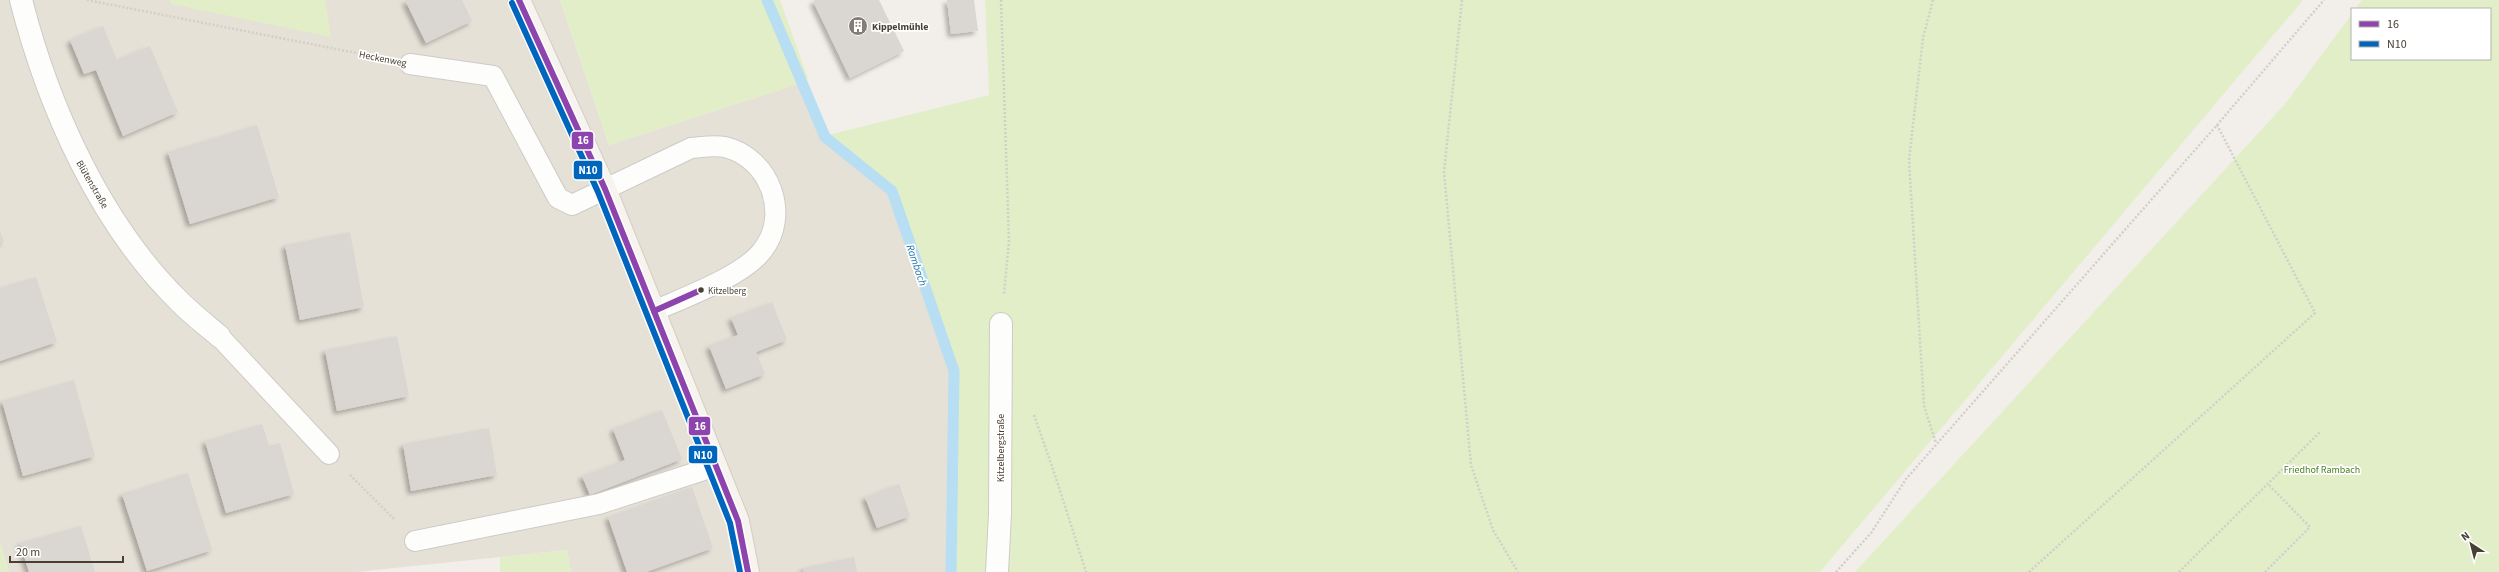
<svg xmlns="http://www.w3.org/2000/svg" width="2499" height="572" viewBox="0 0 2499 572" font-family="'Source Sans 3',sans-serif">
<defs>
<filter id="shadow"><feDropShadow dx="-3.5" dy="3.5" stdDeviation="2" flood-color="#0004"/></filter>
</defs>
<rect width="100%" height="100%" fill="#f2efea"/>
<path fill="#e6e1d7" d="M0,0H560L609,145L798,84L821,135L888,193L952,372L948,572H571L567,550L356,572H9L0,543Z"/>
<g fill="#e1eec8">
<path d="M170,0H325L331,37L171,4Z"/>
<path d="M560,0H780L808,78L798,84L609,145Z"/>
<path d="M985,0H2303L1820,572H954L957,371L894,188L828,135L989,95Z"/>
<path d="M2362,0H2499V572H1855L2285,104L2352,14V59H2490V9H2355Z"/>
<path d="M0,543L9,572H0Z"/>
<path d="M567,550L571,572H500V557Z"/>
</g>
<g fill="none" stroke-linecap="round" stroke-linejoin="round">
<path stroke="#b7def3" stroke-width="11" d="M767,0L825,137L892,191L954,371L951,572"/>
</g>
<g fill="#dad6d1" filter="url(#shadow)">
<path d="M405,0H462L472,21L426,43Z"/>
<path d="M815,0H879L904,51L850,78L813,1Z"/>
<path d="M947,0H974L978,31L951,34Z"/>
<path d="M103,26L117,60L150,46L178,112L123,136L96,70L84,74L70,40Z"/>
<path d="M257,125L279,197L190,224L168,152Z"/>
<path d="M0,231L4,242L0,243Z"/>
<path d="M350,232L364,307L300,320L285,245Z"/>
<path d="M36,277L57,342L0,361V288Z"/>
<path d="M772,302L787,340L756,352L765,374L726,389L709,346L738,335L731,318Z"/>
<path d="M397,336L409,396L337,411L325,350Z"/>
<path d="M74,380L95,456L23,476L2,401Z"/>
<path d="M662,410L682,459L590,495L582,476L625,460L613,429Z"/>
<path d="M262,424L269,446L280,443L294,494L226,513L205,441Z"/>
<path d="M489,428L497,475L411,491L403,444Z"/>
<path d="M188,473L212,550L147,571L122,494Z"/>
<path d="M899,484L910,516L877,528L865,497Z"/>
<path d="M692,487L713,548L646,572H627L608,517Z"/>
<path d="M81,526L95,572H29L20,543Z"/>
<path d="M854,557L857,572H804L803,568Z"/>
</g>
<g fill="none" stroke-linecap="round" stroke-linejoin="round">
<g stroke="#cecbc6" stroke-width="22">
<g id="service">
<path d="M410,64L493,76L558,198L572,205L691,148C703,147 713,145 725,147C770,158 791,215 762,251C743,276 683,298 654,311"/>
<path d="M219,336L329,454"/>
<path d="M415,541L599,504L716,466"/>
</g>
</g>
<g stroke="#cecbc6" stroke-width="24">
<g id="minor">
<path d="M21,0C48,106 100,224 180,302C192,314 206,325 219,336"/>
<path d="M997,572L1000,514L1001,324"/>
</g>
</g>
<g stroke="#d3cec2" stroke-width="24">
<path id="secondary" d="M519,0L605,189L738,521L748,572"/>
</g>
<g stroke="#d2cfca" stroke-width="2.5" stroke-dasharray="2 2" stroke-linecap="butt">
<path d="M87,0L382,58"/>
<path d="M1001,0L1009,241L1004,294"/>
<path d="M1462,0L1444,172L1471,465L1493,530L1518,572"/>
<path d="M1933,0L1923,38L1909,160L1924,406L1936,443"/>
<path d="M1034,415L1055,475L1086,572"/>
<path d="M350,475L395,520"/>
<path d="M1836,572L1871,533L1906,479L2217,125L2324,0"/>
<path d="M2029,572L2315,313L2217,125"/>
<path d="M2179,572L2321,431"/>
<path d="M2265,572L2310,527L2268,484"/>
</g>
<use href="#service" stroke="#fdfdfc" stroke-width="20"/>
<use href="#minor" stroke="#fdfdfc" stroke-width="22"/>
<use href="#secondary" stroke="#f7f4ef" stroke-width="22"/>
<g stroke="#fff" stroke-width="9">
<g id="bus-1">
<path d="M519,0L605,189L738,521L748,572"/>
<path d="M654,311L701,290"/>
</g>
</g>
<g stroke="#fff" stroke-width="9">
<path id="bus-2" d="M512,3L598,192L730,523L740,572"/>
</g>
<use href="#bus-1" stroke="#8e44ad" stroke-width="6"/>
<use href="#bus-2" stroke="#0065bd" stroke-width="6"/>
</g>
<defs>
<g id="building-disc" transform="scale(1)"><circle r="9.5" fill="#847d74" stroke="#fff"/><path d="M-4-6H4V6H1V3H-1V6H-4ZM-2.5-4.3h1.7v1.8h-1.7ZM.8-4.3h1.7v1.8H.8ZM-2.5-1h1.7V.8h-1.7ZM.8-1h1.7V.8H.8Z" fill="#fff"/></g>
</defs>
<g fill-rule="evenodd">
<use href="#building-disc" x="858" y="26"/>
</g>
<circle fill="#494035" stroke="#fff" stroke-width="1.5" cx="701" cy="290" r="3.5"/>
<g text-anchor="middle" stroke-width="3.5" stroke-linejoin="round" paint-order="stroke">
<g font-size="9" fill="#494035" stroke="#fff" text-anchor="start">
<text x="708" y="294">Kitzelberg</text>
</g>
<g font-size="10" font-weight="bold" fill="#494035" stroke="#fff" text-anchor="start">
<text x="872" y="30">Kippelmühle</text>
</g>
<g font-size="10" fill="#494035" stroke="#fff">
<text transform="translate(383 58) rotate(11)" y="4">Heckenweg</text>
<text transform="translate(93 184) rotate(60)" y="4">Blütenstraße</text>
<text transform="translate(1000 448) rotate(-90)" y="4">Kitzelbergstraße</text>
</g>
<g font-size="10" fill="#4b8023" stroke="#fff">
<text x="2322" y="473">Friedhof Rambach</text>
</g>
<g font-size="11" font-style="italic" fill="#227aae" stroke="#fff">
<text transform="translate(917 265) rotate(71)" y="4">Rambach</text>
</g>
</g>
<g stroke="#fff" stroke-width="1.5">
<rect x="571" y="131" width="23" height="19" rx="4" fill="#8e44ad"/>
<rect x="573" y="160" width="30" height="20" rx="4" fill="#0065bd"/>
<rect x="688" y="416" width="23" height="20" rx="4" fill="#8e44ad"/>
<rect x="688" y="445" width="30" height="19" rx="4" fill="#0065bd"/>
</g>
<g font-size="11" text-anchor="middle" font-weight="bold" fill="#fff">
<text x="583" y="144">16</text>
<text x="588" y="174">N10</text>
<text x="700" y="430">16</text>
<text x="703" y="459">N10</text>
</g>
<rect x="2351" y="8" width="140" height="52" fill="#ffffff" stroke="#b6b3ae"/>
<rect x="2359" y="21" width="20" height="6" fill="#8e44ad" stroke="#b6b3ae"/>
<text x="2387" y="28" font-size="12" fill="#494035">16</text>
<rect x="2359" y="41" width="20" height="6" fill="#0065bd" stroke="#b6b3ae"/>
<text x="2387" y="48" font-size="12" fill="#494035">N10</text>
<g transform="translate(2471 544) rotate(324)" stroke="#ffffff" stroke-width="3" paint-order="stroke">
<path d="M0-3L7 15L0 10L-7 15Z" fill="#494035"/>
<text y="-6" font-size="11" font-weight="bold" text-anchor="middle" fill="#494035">N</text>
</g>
<path d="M10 556v6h113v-6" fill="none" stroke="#494035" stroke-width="2"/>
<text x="16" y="556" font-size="12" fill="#494035" stroke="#ffffff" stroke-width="3" paint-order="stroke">20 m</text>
</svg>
